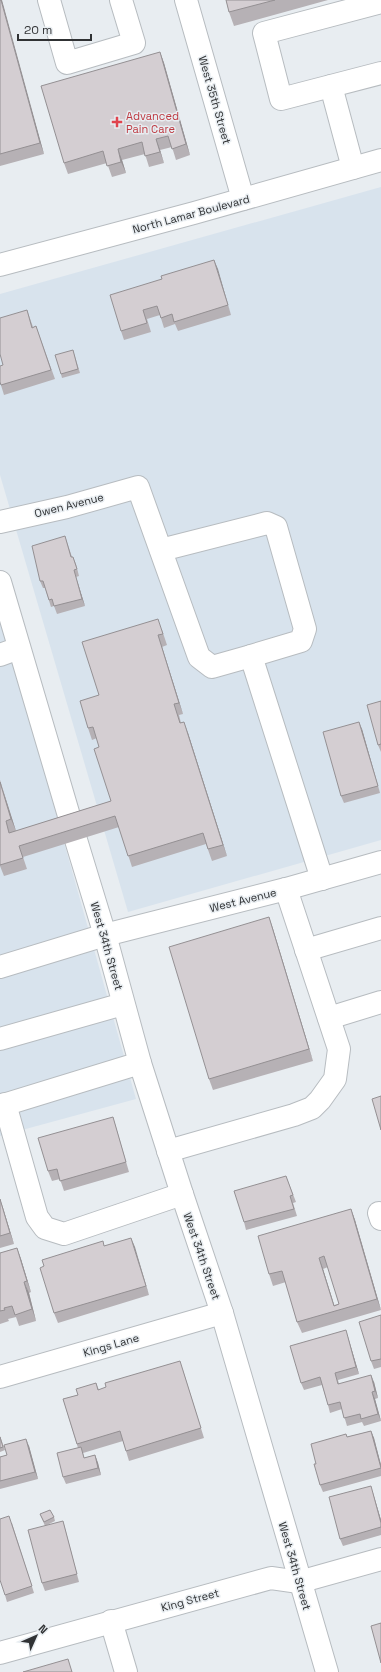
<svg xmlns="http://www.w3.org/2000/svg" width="381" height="1672" viewBox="0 0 381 1672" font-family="'Space Grotesk',sans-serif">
<rect width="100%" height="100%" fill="#e8edf1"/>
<g fill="#d8e3ed">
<path d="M381,187V840L128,912L0,475V294Z"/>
<path d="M0,614L136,1099L0,1136Z"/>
</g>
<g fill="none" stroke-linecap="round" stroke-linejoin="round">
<g stroke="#b7bcc0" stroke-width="24">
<g id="minor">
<path d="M49,0L67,63L134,43L121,0"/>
<path d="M186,0L243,199"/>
<path d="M381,2L264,33L281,99L381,73"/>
<path d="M331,86L353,168"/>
<path d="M0,522L67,507L138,487L199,657L212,667L251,656L322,879"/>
<path d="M161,550L267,523L276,527L305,629L301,641L251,656"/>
<path d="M0,582L72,826"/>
<path d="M0,655L19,648"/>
<path d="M76,840L105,935L140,1063L182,1194L222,1313L327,1672"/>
<path d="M306,950L381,928"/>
<path d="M0,967L105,935L286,889L381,862"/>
<path d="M329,1018L381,1002"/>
<path d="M0,1039L123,1004"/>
<path d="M5,1104L37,1217L45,1228L64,1234L182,1194"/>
<path d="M0,1106L140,1063"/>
<path d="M168,1151L294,1115L312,1108L320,1100L335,1079L339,1049L286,889"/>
<path d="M379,1213L381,1219"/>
<path d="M0,1377L222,1313"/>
<path d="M111,1621L126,1672"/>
<path d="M0,1653L271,1578L299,1582L381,1559"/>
</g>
</g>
<g stroke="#b7bcc0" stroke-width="24">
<path id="major" d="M0,265L194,213L381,160"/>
</g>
<use href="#minor" stroke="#fff" stroke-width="22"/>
<use href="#major" stroke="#fff" stroke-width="22"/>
</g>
<g fill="#b6b1b5" fill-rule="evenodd">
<path d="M0,0L44,154L0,166Z"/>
<path d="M226,0H328L234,26L229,12Z"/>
<path d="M160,52L164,63L190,155L176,160L172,147L160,150L164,163L149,167L145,154L122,160L126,173L112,177L107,163L68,174L64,163Z"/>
<path d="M214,260L231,315L178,331L175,324L164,328L160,315L147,319L151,332L124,340L121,331L162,279Z"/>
<path d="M27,310L33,327L36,326L55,379L4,395L0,382L3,365Z"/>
<path d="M73,350L80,373L62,378L61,374Z"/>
<path d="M65,536L72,557H73L76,564L79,576L76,577L85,606L57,614L54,606L51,607L45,588H43L40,581Z"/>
<path d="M162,630L167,645L162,647L183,714L179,715L181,723L188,733L227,856L212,861L206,844L132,867L119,827L23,857L27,869L4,876L0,866V780L16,831L111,801L97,738L92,740L88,728L99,695Z"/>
<path d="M381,701V752L378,745Z"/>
<path d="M362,729L380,793L344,803L341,796Z"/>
<path d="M269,917L273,929L313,1061L213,1090L209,1079Z"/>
<path d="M113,1117L116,1127L129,1172L64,1191L60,1179L52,1181L48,1171Z"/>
<path d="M286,1176L296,1202L293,1203L297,1216L246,1230L244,1222Z"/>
<path d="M0,1199L3,1208L14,1244L0,1248Z"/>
<path d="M351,1209L355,1220L381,1310L302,1333L297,1322L286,1282L273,1286L269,1274ZM328,1267L339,1304L334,1305L323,1269Z"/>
<path d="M131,1238L149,1295L58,1323L54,1313L105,1246Z"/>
<path d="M17,1248L21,1259L31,1292L29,1293L36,1321L19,1326L16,1317L8,1319L9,1321L0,1324V1253Z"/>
<path d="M381,1315V1367L374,1369L371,1361Z"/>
<path d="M348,1337L359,1374L338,1380L339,1384L374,1382L378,1398L375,1399L381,1421L364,1426L362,1422L347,1426L342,1409L330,1413L328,1405L322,1385L304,1390L301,1383Z"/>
<path d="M183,1370L204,1438L129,1461L123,1441L83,1453L84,1458L95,1455L98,1463L101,1475L66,1484L63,1477L78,1448L63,1399L78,1395L96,1383L99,1390Z"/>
<path d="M371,1431L374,1438L381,1465V1476L323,1492L320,1485L316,1464L347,1437Z"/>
<path d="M0,1436L5,1450L0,1452Z"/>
<path d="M29,1446L38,1479L0,1489V1457L7,1455Z"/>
<path d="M373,1493L381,1520V1535L343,1546L340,1539Z"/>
<path d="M40,1514L54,1517L55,1521L45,1526Z"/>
<path d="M63,1521L65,1528L79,1582L45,1591L42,1583Z"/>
<path d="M12,1523L34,1593L7,1602L5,1595Z"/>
</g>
<g fill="#949093">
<path d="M1,0H2L44,154L40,143Z"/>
<path d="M160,52L164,63L190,155L186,144Z"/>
<path d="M156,139L160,150L164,163L160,152Z"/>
<path d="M118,149L122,160L126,173L121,162Z"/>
<path d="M214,260L218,269L231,315L228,305Z"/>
<path d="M74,570L76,577L85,606L82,599Z"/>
<path d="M158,635L162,647L183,714L179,703Z"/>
<path d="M184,722L188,733L227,856L223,845Z"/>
<path d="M359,722L362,729L380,793L378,786Z"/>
<path d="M0,780L1,784L16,831L11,819Z"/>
<path d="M269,917L273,929L313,1061L309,1049Z"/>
<path d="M0,1199L3,1208L14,1244L10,1233Z"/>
<path d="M351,1209L355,1220L381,1310L377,1299Z"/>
<path d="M131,1238L135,1247L149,1295L146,1286Z"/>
<path d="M17,1248L21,1259L31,1292L27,1281Z"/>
<path d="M319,1258L323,1269L336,1311L334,1306Z"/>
<path d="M24,1282L29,1293L36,1321L32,1309Z"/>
<path d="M346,1330L348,1337L359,1374L356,1367Z"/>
<path d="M371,1375L374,1382L378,1398L375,1391Z"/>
<path d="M372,1392L375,1399L381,1421L378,1414Z"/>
<path d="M371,1431L374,1438L381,1465V1468Z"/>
<path d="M26,1439L29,1446L38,1479L35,1472Z"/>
<path d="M95,1455L98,1463L101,1475L98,1468Z"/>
<path d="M371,1486L373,1493L381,1520V1523Z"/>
</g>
<g fill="#d4ced2" stroke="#949093" fill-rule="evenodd">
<path d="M0,0H1L40,143L0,154Z"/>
<path d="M226,0H275L229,12Z"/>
<path d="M160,52L186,144L172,149L168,136L156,139L160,152L145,156L142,142L118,149L121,162L107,166L103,151L64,163L41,86Z"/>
<path d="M214,260L228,305L174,322L172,314L161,318L157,306L143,310L147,323L121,331L110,295L162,279L161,276Z"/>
<path d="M27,310L32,328L36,326L51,370L1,385L0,382V366L3,365L0,354V318Z"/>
<path d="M73,350L78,369L61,374L55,355Z"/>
<path d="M65,536L71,557H73L77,569L74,570L82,599L54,606L52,599L49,600L43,581H40L32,546Z"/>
<path d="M158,619L163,634L158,635L179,703L174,704L180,723L184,722L223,845L208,849L203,833L128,856L115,816L19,846L23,858L0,865V782L11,819L6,821L9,833L111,801L94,749L99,747L93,727L88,728L80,701L99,695L82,642Z"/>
<path d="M381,701V744L378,745L367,705Z"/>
<path d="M359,722L378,786L341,796L323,732Z"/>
<path d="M269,917L309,1049L209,1079L169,947Z"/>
<path d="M381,1096V1130L372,1099Z"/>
<path d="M113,1117L126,1162L60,1181L57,1169L48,1171L38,1138Z"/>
<path d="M286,1176L293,1195L290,1196L294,1209L244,1222L234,1191Z"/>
<path d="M0,1199L10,1233L0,1236Z"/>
<path d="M351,1209L377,1299L297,1322L282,1271L269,1274L258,1236ZM324,1256L339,1304L334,1306L319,1258Z"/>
<path d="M131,1238L146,1286L54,1313L40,1268L44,1266L42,1260L103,1241L104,1246Z"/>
<path d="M17,1248L27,1281L24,1282L32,1309L15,1315L12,1306L4,1308L5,1310L0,1311V1253Z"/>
<path d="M381,1315V1359L371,1361L359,1322Z"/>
<path d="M346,1330L356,1367L335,1373L338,1384L371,1375L375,1391L372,1392L378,1414L361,1419L360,1414L344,1418L340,1402L328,1405L320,1377L301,1383L290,1346Z"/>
<path d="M180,1361L201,1428L126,1451L120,1431L77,1444L63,1399L78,1395L76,1389L96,1383L98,1390L106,1387L105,1383Z"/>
<path d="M371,1431L381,1468L320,1485L314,1464H316L311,1444L346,1434L347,1437Z"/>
<path d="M0,1437L3,1447L0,1448Z"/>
<path d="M26,1439L35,1472L0,1481V1457L7,1455L4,1445Z"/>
<path d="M81,1447L84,1458L95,1455L98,1468L63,1477L57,1453Z"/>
<path d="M371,1486L381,1523V1527L340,1539L329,1497Z"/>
<path d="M50,1510L54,1517L44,1522L40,1514Z"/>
<path d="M9,1516L32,1586L5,1595L0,1580V1519Z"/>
<path d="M63,1521L77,1574L42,1583L28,1530Z"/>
<path d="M381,1623V1663L371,1626Z"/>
<path d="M68,1659L72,1672H23Z"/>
</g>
<path fill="#e0444e" stroke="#e8edf1" stroke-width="1.5" d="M115 116h4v4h4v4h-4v4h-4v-4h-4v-4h4z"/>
<g text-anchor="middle" stroke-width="3" stroke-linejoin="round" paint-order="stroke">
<g font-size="11" fill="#303234" stroke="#e8edf1">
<text transform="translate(215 100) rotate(74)" y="4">West 35th Street</text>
<text transform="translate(191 214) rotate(-15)" y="4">North Lamar Boulevard</text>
<text transform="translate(69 505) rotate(-14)" y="4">Owen Avenue</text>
<text transform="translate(243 900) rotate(-14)" y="4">West Avenue</text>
<text transform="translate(107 946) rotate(74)" y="4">West 34th Street</text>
<text transform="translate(202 1256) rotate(71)" y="4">West 34th Street</text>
<text transform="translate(111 1345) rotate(-16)" y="4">Kings Lane</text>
<text transform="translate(295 1566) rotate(74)" y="4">West 34th Street</text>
<text transform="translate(190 1600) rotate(-15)" y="4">King Street</text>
</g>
<g font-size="11" fill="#be3a42" stroke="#e8edf1" text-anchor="start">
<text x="126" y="120">Advanced<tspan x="126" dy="13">Pain Care</tspan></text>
</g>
</g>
<g transform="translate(36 1636) rotate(45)" stroke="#e8edf1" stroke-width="3" paint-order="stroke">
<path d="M0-3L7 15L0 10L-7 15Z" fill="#303234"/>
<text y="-6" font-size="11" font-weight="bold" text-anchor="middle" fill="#303234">N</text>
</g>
<path d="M18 34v6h73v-6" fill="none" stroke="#303234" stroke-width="2"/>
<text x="24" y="34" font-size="12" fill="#303234" stroke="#e8edf1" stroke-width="3" paint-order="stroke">20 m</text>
</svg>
